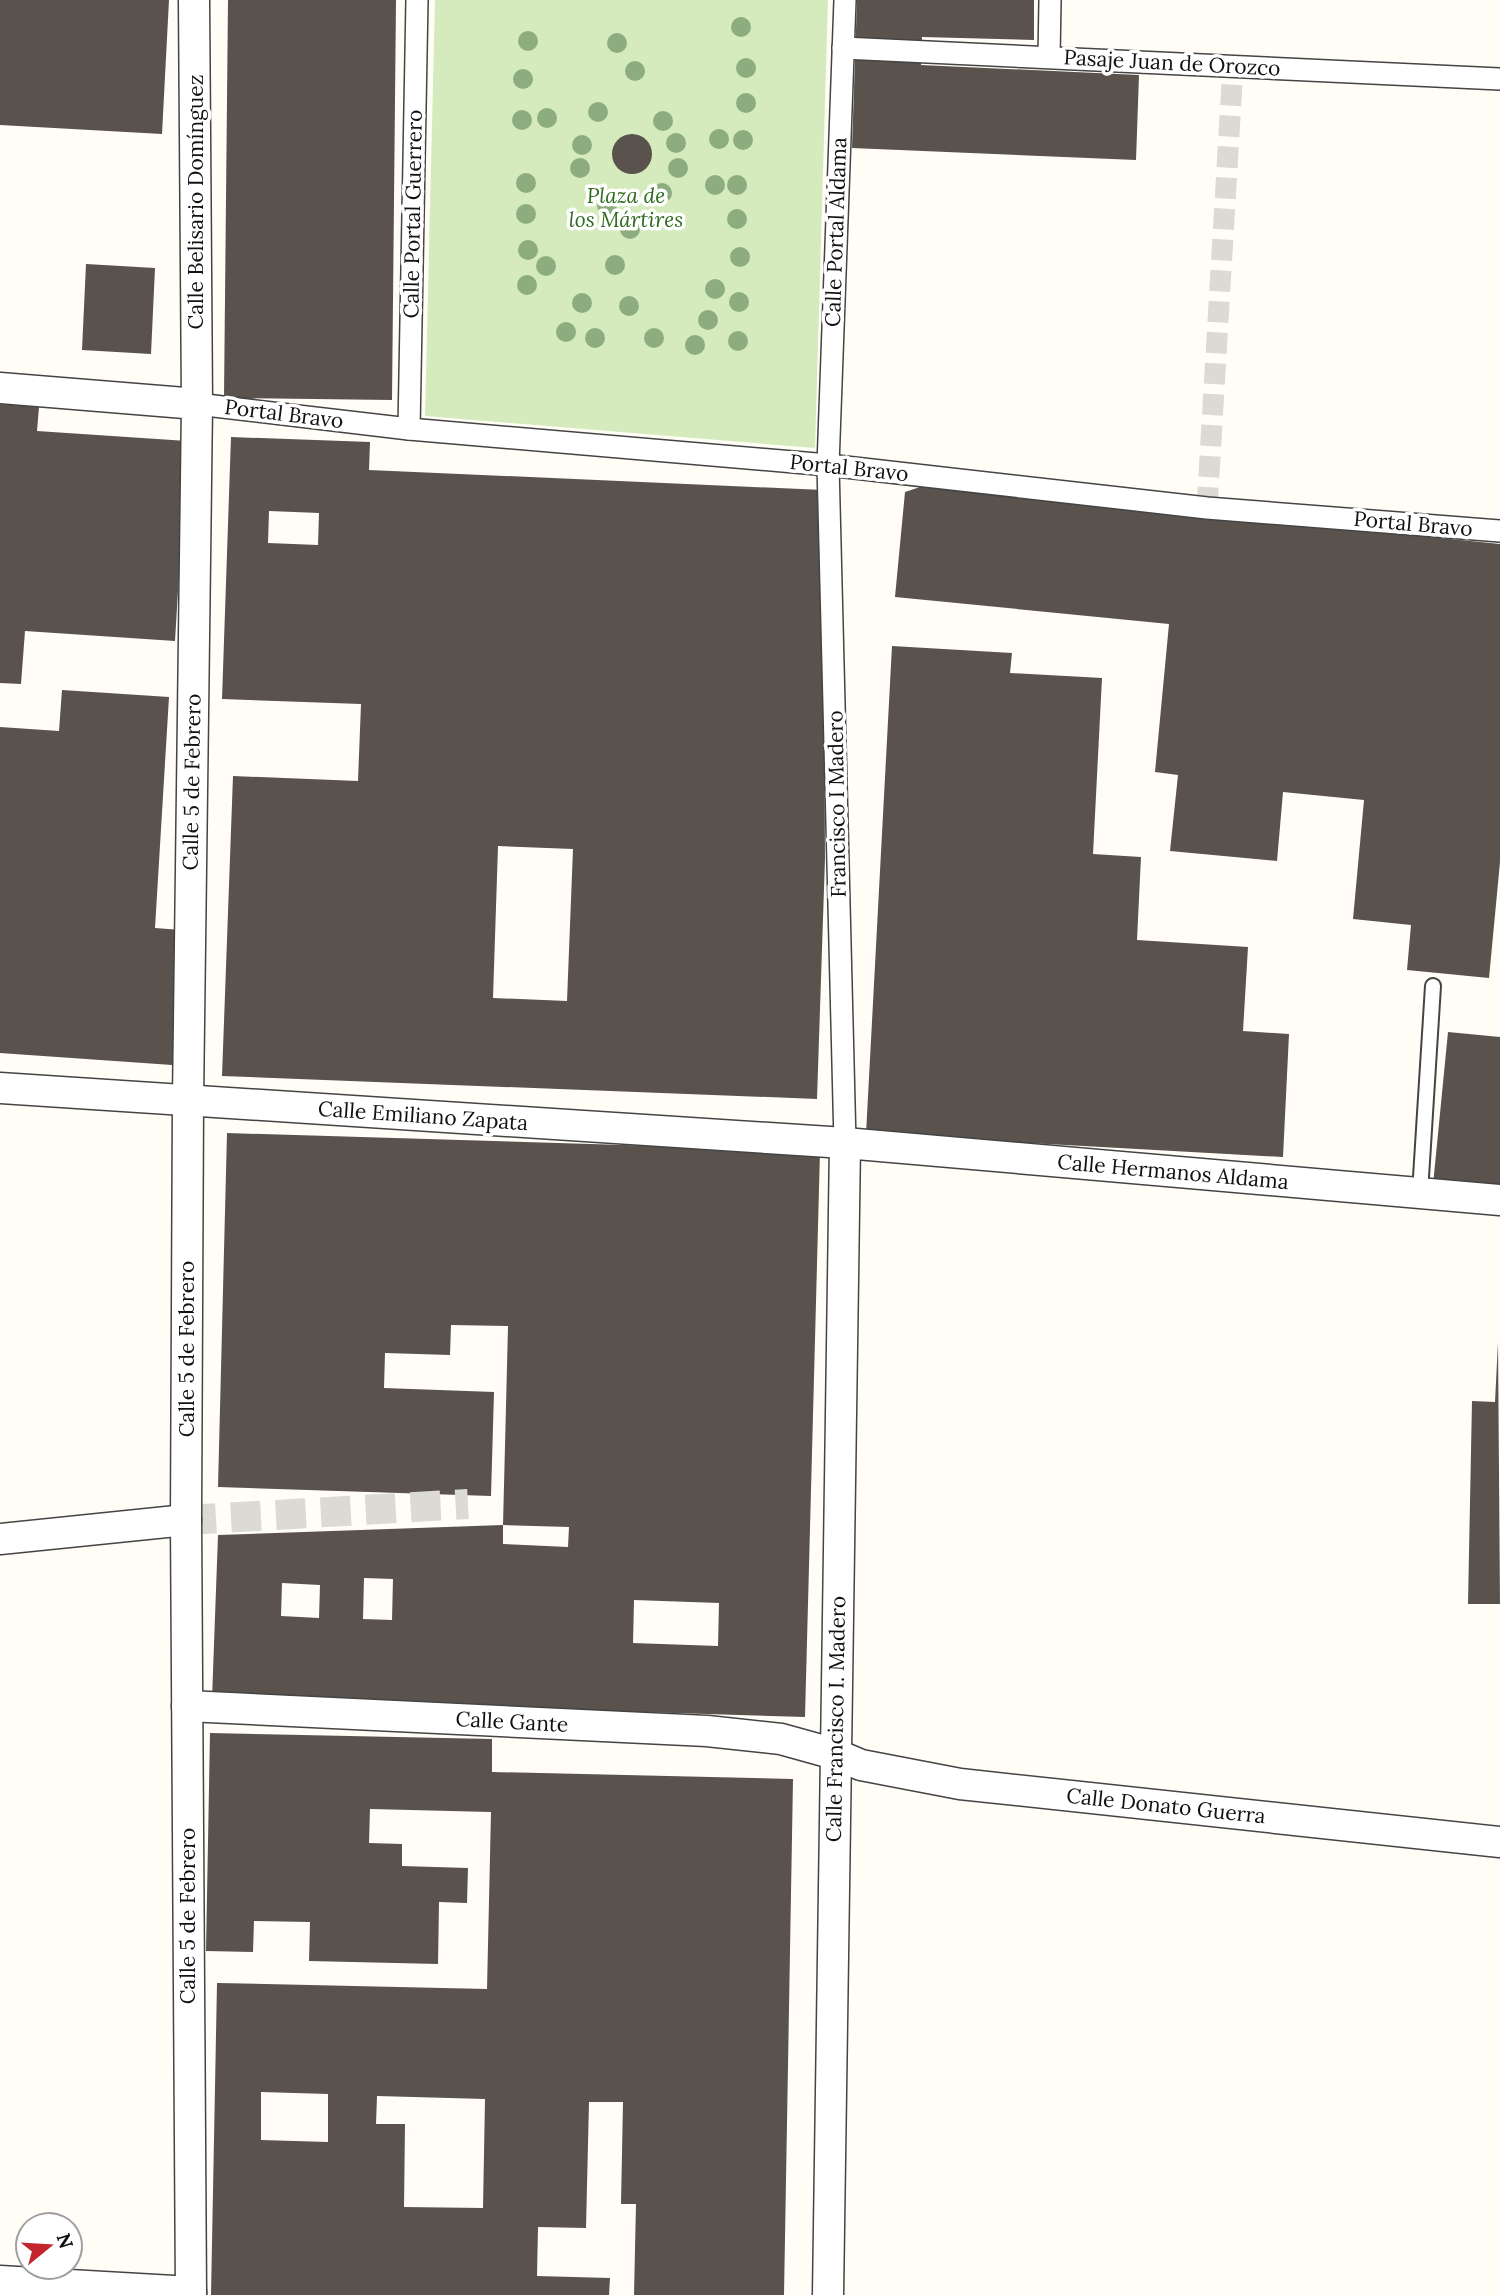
<svg xmlns="http://www.w3.org/2000/svg" width="1500" height="2295" viewBox="0 0 1500 2295" font-family="Lora,serif">
<rect width="100%" height="100%" fill="#fffdf5"/>
<path fill="#d5ebbd" d="M435,0H828L815,448L425,416Z"/>
<g fill="#5a524d" fill-rule="evenodd">
<path d="M0,0H169L162,134L0,125Z"/>
<path d="M228,0H396L392,400L224,398Z"/>
<path d="M857,0H1034V40L922,37L921,65L1139,75L1136,160L852,148Z"/>
<circle cx="632" cy="154" r="20"/>
<path d="M86,264L155,268L151,354L82,350Z"/>
<path d="M0,404L39,407L37,431L187,441L175,641L25,631L21,684L0,683Z"/>
<path d="M231,437L370,442L369,470L823,490L825,859L817,1099L222,1076L233,776L358,781L361,704L222,699ZM269,511L319,513L318,545L268,543ZM498,846L573,849L567,1001L493,998Z"/>
<path d="M923,486L1500,544V862L1489,978L1407,970L1411,925L1353,919L1364,800L1283,792L1277,861L1170,851L1178,775L1155,772L1169,624L895,597L905,492Z"/>
<path d="M892,646L1012,653L1010,673L1102,678L1093,854L1141,857L1137,940L1248,947L1243,1031L1289,1034L1283,1157L866,1134Z"/>
<path d="M62,690L169,697L155,928L181,930L172,1065L0,1053V727L59,731Z"/>
<path d="M1448,1032L1500,1037V1192L1433,1185Z"/>
<path d="M227,1133L820,1151L805,1717L212,1699L218,1535L503,1525V1544L568,1547L569,1527L503,1525L508,1326L451,1325L450,1355L385,1353L384,1388L494,1392L491,1496L218,1487ZM364,1578L393,1579L392,1620L363,1619ZM282,1583L320,1585L319,1618L281,1616ZM634,1600L719,1603L718,1646L633,1643Z"/>
<path d="M1498,1342L1500,1604H1468L1472,1401L1495,1402Z"/>
<path d="M210,1733L492,1739V1772L793,1779L784,2295H634L636,2204H621L623,2102H589L586,2228L538,2227L537,2276L610,2278L609,2295H211L217,1983L487,1989L491,1812L370,1809L369,1843L402,1844V1866L468,1868L467,1903L439,1902L438,1964L309,1961L310,1922L254,1921L253,1952L206,1951ZM261,2092L328,2094V2142L261,2140ZM377,2096L485,2099L483,2208L404,2207L405,2124H376Z"/>
</g>
<g fill="none" stroke-linecap="round" stroke-linejoin="round">
<path stroke="#dbdad3" stroke-width="21" stroke-dasharray="21 10" stroke-linecap="butt" d="M1207,508L1233,66"/>
<path stroke="#dbdad3" stroke-width="30" stroke-dasharray="30 15" stroke-linecap="butt" d="M186,1520L468,1504"/>
<g stroke="#444" stroke-width="18">
<path id="service" d="M1420,1193L1433,986"/>
</g>
<g stroke="#444" stroke-width="24">
<g id="pedestrian">
<path d="M845,0L828,465L845,1143"/>
<path d="M843,48L1500,79"/>
<path d="M1049,57L1050,0"/>
<path d="M197,404L409,429L828,465L1207,508L1500,531"/>
<path d="M409,429L417,0"/>
</g>
</g>
<g stroke="#444" stroke-width="33">
<g id="minor">
<path d="M0,388L197,404"/>
<path d="M0,1088L845,1143L1500,1200"/>
<path d="M0,1539L186,1520"/>
<path d="M187,1706L707,1731L781,1739L835,1754L861,1765L960,1784L1500,1842"/>
<path d="M0,2281L191,2292"/>
<path d="M191,2295L186,1520L188,1100L197,404L194,0"/>
<path d="M828,2295L845,1143"/>
</g>
</g>
<use href="#service" stroke="#fff" stroke-width="14"/>
<use href="#pedestrian" stroke="#fff" stroke-width="21"/>
<use href="#minor" stroke="#fff" stroke-width="30"/>
</g>
<g fill="#8dad7f">
<circle cx="741" cy="27" r="10"/>
<circle cx="528" cy="41" r="10"/>
<circle cx="617" cy="43" r="10"/>
<circle cx="746" cy="68" r="10"/>
<circle cx="635" cy="71" r="10"/>
<circle cx="523" cy="79" r="10"/>
<circle cx="746" cy="103" r="10"/>
<circle cx="598" cy="112" r="10"/>
<circle cx="547" cy="118" r="10"/>
<circle cx="522" cy="120" r="10"/>
<circle cx="663" cy="121" r="10"/>
<circle cx="719" cy="139" r="10"/>
<circle cx="743" cy="140" r="10"/>
<circle cx="676" cy="143" r="10"/>
<circle cx="582" cy="145" r="10"/>
<circle cx="580" cy="168" r="10"/>
<circle cx="678" cy="168" r="10"/>
<circle cx="526" cy="183" r="10"/>
<circle cx="715" cy="185" r="10"/>
<circle cx="737" cy="185" r="10"/>
<circle cx="662" cy="193" r="10"/>
<circle cx="607" cy="205" r="10"/>
<circle cx="526" cy="214" r="10"/>
<circle cx="737" cy="219" r="10"/>
<circle cx="630" cy="229" r="10"/>
<circle cx="528" cy="250" r="10"/>
<circle cx="740" cy="257" r="10"/>
<circle cx="615" cy="265" r="10"/>
<circle cx="546" cy="266" r="10"/>
<circle cx="527" cy="285" r="10"/>
<circle cx="715" cy="289" r="10"/>
<circle cx="739" cy="302" r="10"/>
<circle cx="582" cy="303" r="10"/>
<circle cx="629" cy="306" r="10"/>
<circle cx="708" cy="320" r="10"/>
<circle cx="566" cy="332" r="10"/>
<circle cx="595" cy="338" r="10"/>
<circle cx="654" cy="338" r="10"/>
<circle cx="738" cy="341" r="10"/>
<circle cx="695" cy="345" r="10"/>
</g>
<g text-anchor="middle" stroke-width="7" stroke-linejoin="round" paint-order="stroke">
<g font-size="21" fill="#111" stroke="#fff">
<text transform="translate(1172 63) rotate(3)" y="7">Pasaje Juan de Orozco</text>
<text transform="translate(196 202) rotate(-90)" y="7">Calle Belisario Domínguez</text>
<text transform="translate(413 214) rotate(-89)" y="7">Calle Portal Guerrero</text>
<text transform="translate(836 232) rotate(-88)" y="7">Calle Portal Aldama</text>
<text transform="translate(284 414) rotate(7)" y="7">Portal Bravo</text>
<text transform="translate(849 468) rotate(6)" y="7">Portal Bravo</text>
<text transform="translate(1413 524) rotate(5)" y="7">Portal Bravo</text>
<text transform="translate(192 782) rotate(-89)" y="7">Calle 5 de Febrero</text>
<text transform="translate(837 804) rotate(-91)" y="7">Francisco I Madero</text>
<text transform="translate(423 1116) rotate(4)" y="7">Calle Emiliano Zapata</text>
<text transform="translate(1173 1172) rotate(5)" y="7">Calle Hermanos Aldama</text>
<text transform="translate(187 1349) rotate(-90)" y="7">Calle 5 de Febrero</text>
<text transform="translate(836 1719) rotate(-89)" y="7">Calle Francisco I. Madero</text>
<text transform="translate(512 1722) rotate(3)" y="7">Calle Gante</text>
<text transform="translate(1166 1806) rotate(6)" y="7">Calle Donato Guerra</text>
<text transform="translate(188 1916) rotate(-90)" y="7">Calle 5 de Febrero</text>
</g>
<g font-size="21" font-style="italic" fill="#2f6b1f" stroke="#fff">
<text x="626" y="203">Plaza de<tspan x="626" dy="24">los Mártires</tspan></text>
</g>
</g>
<g transform="translate(49 2246) rotate(72)"><circle r="33" fill="#ffffff" stroke="#a0a0a0" stroke-width="2"/>
<path d="M0-5L12 26L0 18L-12 26Z" fill="#c4262e"/>
<text y="-10" font-size="19" font-weight="bold" text-anchor="middle" fill="#111111">N</text>
</g>
</svg>
